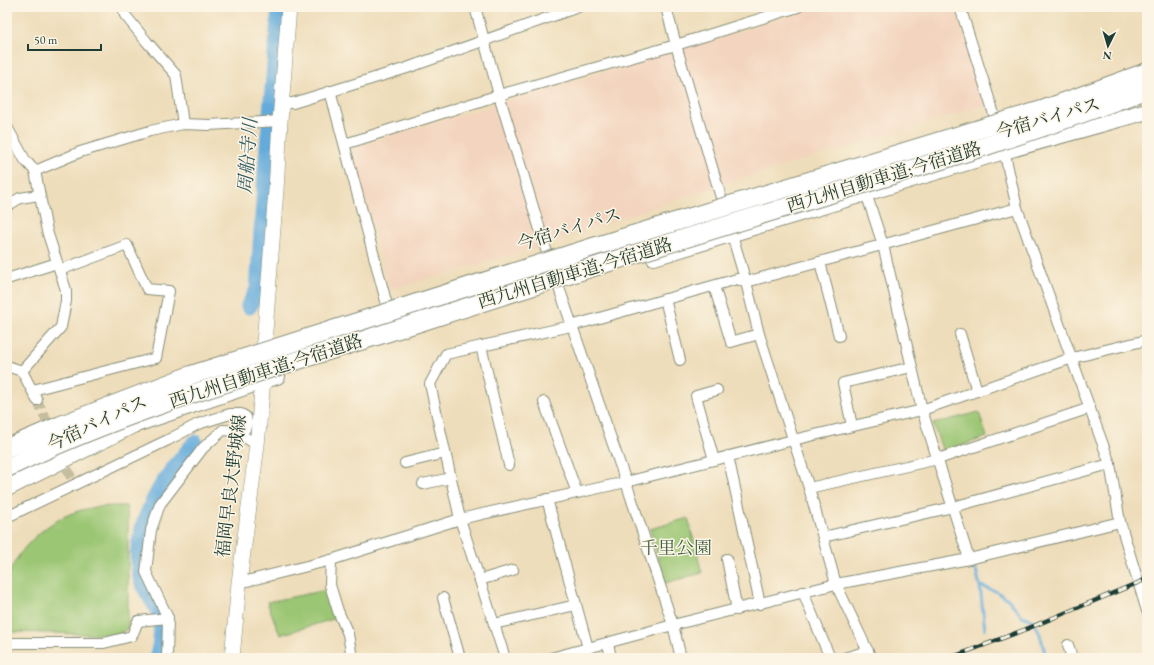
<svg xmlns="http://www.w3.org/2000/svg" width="1154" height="665" viewBox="0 0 1154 665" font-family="'EB Garamond','Noto Serif JP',serif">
<rect width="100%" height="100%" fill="#fcf5e5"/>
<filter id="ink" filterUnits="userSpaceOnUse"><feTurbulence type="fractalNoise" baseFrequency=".025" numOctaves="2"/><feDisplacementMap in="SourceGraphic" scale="8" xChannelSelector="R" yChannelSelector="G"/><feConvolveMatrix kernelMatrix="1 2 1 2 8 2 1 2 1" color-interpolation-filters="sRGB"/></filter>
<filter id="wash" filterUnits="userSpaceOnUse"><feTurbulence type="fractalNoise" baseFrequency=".012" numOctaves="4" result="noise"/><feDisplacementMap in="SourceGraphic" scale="16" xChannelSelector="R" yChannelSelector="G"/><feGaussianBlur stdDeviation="0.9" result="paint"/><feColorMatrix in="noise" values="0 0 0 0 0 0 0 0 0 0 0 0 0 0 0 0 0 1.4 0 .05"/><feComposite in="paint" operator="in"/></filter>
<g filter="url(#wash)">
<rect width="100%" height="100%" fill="#eeddba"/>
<path fill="#f3d4be" d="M820,7H954L987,105L710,188L532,249L389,290L388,282L351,148Z"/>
<g fill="#9bc673" stroke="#5d8254">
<path d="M979,412L987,437L943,452L933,424Z"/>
<path d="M126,506L128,518V628L118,635L11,632L7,629V579C18,546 52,516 86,509C99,506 113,506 126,506Z"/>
<path d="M688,518L702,573L665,583L650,529Z"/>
<path d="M327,590L337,618L280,635L267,602Z"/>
</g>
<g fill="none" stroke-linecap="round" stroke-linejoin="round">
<g stroke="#64abdb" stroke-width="3">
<path d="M975,566L980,586L995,591L1008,599L1022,616C1040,619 1042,643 1046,658"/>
<path d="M980,586L985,630"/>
</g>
<g stroke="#64abdb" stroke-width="17">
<path d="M249,306L258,290L267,158L280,7"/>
<path d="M157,658C162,642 164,626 158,610C154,600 145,591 142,580C131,546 148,508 166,479C175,467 185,455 195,443"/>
</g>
</g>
</g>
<g filter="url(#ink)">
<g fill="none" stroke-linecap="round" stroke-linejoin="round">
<g stroke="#c5bd9f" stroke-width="10" stroke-dasharray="10 5" stroke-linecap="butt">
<path d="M37,400L52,433"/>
<path d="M61,455L74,484"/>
</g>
<g stroke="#868d77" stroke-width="12">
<g id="minor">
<path d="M123,7L125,15L147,42L176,75L183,124"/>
<path d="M475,7L499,95L548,256L626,482L673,625L681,658"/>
<path d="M666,7L676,45L725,211"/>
<path d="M960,7L998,127"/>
<path d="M330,91L387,305"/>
<path d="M281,103H293L407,68L578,7"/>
<path d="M7,127L25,160L35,171L47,231L66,290V301L61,327L22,371"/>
<path d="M345,144L499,95L676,45L798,7"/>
<path d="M1003,146L1017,208L1110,464L1120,522L1147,611"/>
<path d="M849,165L866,193L883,245L922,410L969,559"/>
<path d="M35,171L80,152L150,131L183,124L209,125L280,121"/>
<path d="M7,206L20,198L39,195"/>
<path d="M730,228L746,282L759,334L809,488L836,584L871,658"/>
<path d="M820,262L839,336"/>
<path d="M7,279L57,263"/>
<path d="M714,286L731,342L759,334"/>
<path d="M665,299L680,360"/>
<path d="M960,334L977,391"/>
<path d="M481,346L509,465"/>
<path d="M7,366L22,371L37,400"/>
<path d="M33,390L156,358L169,291L147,289L127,245L60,270"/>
<path d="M544,402L577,493"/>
<path d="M852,426L843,383L912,367"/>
<path d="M728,456L760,604"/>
<path d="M714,460L696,396L717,390"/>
<path d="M405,463L445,453"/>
<path d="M423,484L451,478"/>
<path d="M809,488L938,459L1090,408"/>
<path d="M547,499L588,648"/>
<path d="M7,517L168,440L198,424L230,414H241L246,417L247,423L245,429L238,431"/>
<path d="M823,537L953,507L1110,464"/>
<path d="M727,559L737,610"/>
<path d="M331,560L330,585L338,611L348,634L352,658"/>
<path d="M480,580L513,570"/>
<path d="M239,583L331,560L460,519L626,482L793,440L922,410L1072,358L1147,340"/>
<path d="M803,592L830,658"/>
<path d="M443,598L460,658"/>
<path d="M494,624L576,605"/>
<path d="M608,643L611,658"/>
<path d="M7,645L14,643H104L132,636L138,621L168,618"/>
<path d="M1068,645L1072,658"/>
<path d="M167,658L168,618L146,572L151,530L160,504L203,448L223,430L238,431L243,436L257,445"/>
<path d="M505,658L460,519L430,384L446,354L571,326L737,279L746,282L1017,208"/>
<path d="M551,658L673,625L836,584L969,559L1120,522"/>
<path d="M844,658L868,651"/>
</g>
</g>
<g stroke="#868d77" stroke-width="16">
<path id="primary" d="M232,658L239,583L257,445L263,380L264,344L276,190L280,121L289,7"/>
</g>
<g stroke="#868d77" stroke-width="18">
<g id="trunk">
<path d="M654,257L1004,151L1147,111"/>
<path d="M7,488L133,425L277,376"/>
</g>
</g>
<use href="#minor" stroke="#fff" stroke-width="10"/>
<use href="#primary" stroke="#fff" stroke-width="15"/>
<use href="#trunk" stroke="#fff" stroke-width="16"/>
<g stroke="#1f3d34" stroke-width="4.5">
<path id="rail" d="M950,658L1024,630L1147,579"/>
</g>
<use href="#rail" stroke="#fcf5e5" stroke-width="3" stroke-dasharray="9" stroke-linecap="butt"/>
<g stroke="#868d77" stroke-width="20" stroke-linecap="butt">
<g id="motorway-bridge">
<path d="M7,448L61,425L191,375L593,247L1045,109L1147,72"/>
<path d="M7,468C123,411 248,376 370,338C505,295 639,252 774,211C899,173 1025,137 1147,89"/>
</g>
</g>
<use href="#motorway-bridge" stroke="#fff" stroke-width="18"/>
</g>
</g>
<g text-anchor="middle" stroke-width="3" stroke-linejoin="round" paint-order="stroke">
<g font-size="18" fill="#1f3d34" stroke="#fcf5e5">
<text transform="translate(1048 118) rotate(-16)" y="6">今宿バイパス</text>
<text transform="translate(884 177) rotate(-17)" y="6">西九州自動車道;今宿道路</text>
<text transform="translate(569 229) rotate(-17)" y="6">今宿バイパス</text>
<text transform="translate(575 273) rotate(-17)" y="6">西九州自動車道;今宿道路</text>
<text transform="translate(266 371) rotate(-18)" y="6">西九州自動車道;今宿道路</text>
<text transform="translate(97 423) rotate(-25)" y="6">今宿バイパス</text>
<text transform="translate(231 486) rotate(-83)" y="6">福岡早良大野城線</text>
</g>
<g font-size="18" fill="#3e5f44" stroke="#fcf5e5">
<text x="676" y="554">千里公園</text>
</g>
<g font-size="19" font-style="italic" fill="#345e66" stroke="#fcf5e5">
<text transform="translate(247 156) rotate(-86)" y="7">周船寺川</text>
</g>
</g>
<rect width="1154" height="665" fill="none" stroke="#fcf5e5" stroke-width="24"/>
<g transform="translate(1108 46) rotate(185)" stroke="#fcf5e5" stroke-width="3" paint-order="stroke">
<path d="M0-3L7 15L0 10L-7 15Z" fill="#1f3d34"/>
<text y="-6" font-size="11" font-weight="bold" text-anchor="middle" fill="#1f3d34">N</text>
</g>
<path d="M28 44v6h73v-6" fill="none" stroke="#1f3d34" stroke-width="2"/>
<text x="34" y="44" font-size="12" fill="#1f3d34" stroke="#fcf5e5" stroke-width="3" paint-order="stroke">50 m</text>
</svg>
